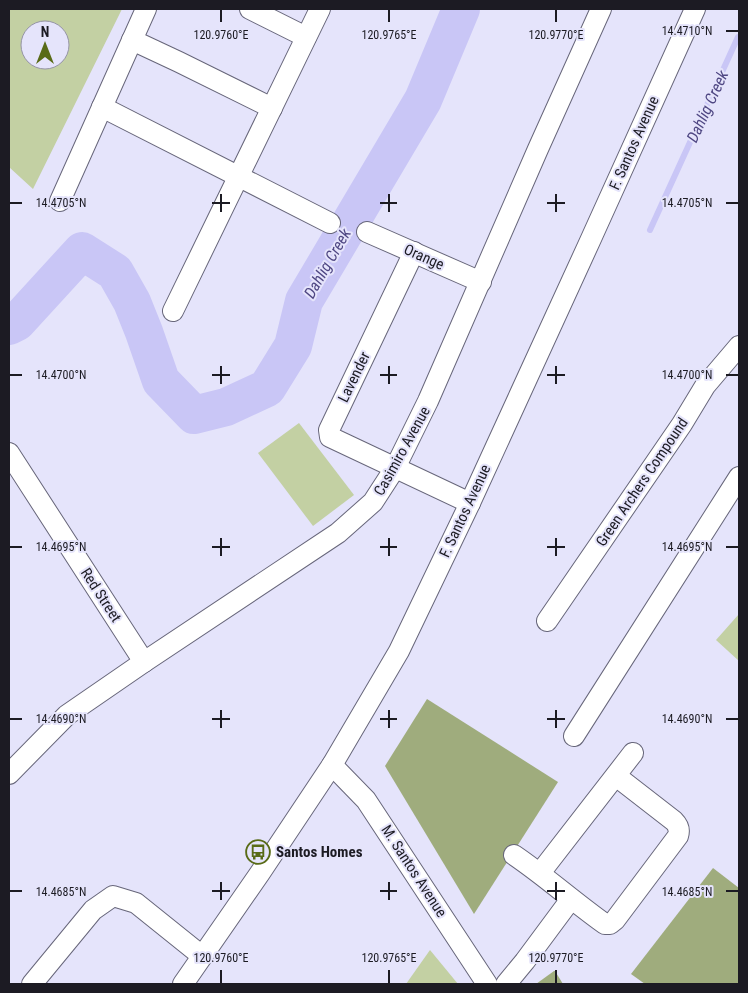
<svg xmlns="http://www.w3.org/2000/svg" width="748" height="993" viewBox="0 0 748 993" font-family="'Roboto Condensed',sans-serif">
<rect width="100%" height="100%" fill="#e5e4fb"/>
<g fill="#c3d0a3" fill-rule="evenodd">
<path d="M9,9H122L33,189L9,167ZM30,30H60V60H30Z"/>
<path d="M299,423L354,495L313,526L258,453Z"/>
<path d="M739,614V661L716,640Z"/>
<path d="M430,950L458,984H406Z"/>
</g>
<g fill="#9fac7d">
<path d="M427,699L558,782L474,914L385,766Z"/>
<path d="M713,868L739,888V984H645L631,974Z"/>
<path d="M555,971L563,984H536L554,971Z"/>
</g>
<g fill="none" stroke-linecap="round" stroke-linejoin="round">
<path stroke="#c9c6f6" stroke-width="6" d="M650,230L738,37"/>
<path stroke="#c9c6f6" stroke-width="38" d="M9,326L17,322L82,251L115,272L132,302L144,332L161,381L194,415L226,407L267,388L293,346L304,301L423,100L461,9"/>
<g stroke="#67667a" stroke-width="22">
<g id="minor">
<path d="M250,9L306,37"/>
<path d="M132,40L179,62L272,108"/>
<path d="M102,107L330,223"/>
<path d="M60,201L146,9"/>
<path d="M367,232L481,282"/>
<path d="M414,252L329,430L330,437L470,503"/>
<path d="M173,311L320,9"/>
<path d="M9,453L144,662"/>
<path d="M547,621L682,424L705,386L739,346"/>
<path d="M574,736L739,477"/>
<path d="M332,765L366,800L487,984"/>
<path d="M9,774L67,715L144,662L338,533L373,502L395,468L428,401L538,149L601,9"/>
<path d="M514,855C545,876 574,902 605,924H610L615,920L678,836C680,830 678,825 674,821L616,776"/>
<path d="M540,873L633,753"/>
<path d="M32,984L93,910L113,896L136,903L202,956"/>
<path d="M183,984L260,873L332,765L399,651L470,503L590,241L695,9"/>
<path d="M506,984L525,961L571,899"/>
</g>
</g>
<use href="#minor" stroke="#fff" stroke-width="20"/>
</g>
<path fill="none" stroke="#1c1b23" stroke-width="2" d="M221,10V22M389,10V22M556,10V22M726,31H738M221,194V212M389,194V212M556,194V212M10,203H22M212,203H230M380,203H397M547,203H565M726,203H738M221,366V384M389,366V384M556,366V384M10,375H22M212,375H230M380,375H397M547,375H565M726,375H738M221,538V556M389,538V556M556,538V556M10,547H22M212,547H230M380,547H397M547,547H565M726,547H738M221,710V728M389,710V728M556,710V728M10,719H22M212,719H230M380,719H397M547,719H565M726,719H738M221,882V900M389,882V900M556,882V900M10,891H22M212,891H230M380,891H397M547,891H565M726,891H738M221,970V983M389,970V983M556,970V983"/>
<defs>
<g id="bus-ring" transform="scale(1.25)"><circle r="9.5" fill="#e5e4fb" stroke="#596b17" stroke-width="1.5"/><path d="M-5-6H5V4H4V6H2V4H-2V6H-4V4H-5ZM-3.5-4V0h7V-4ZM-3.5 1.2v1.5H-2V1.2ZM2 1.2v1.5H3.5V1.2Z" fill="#596b17"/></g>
</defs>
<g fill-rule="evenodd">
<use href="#bus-ring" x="258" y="852"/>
</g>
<g text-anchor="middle" stroke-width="4" stroke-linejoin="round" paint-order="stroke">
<g font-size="15" fill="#1c1b23" stroke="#e5e4fb">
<text transform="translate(634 143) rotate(-66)" y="5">F. Santos Avenue</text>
<text transform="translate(424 257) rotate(24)" y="5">Orange</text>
<text transform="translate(354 377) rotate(-64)" y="5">Lavender</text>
<text transform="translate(402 451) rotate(-61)" y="5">Casimiro Avenue</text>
<text transform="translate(642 482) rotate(-56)" y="5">Green Archers Compound</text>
<text transform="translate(465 511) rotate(-65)" y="5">F. Santos Avenue</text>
<text transform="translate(101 595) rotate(57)" y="5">Red Street</text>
<text transform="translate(414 871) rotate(57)" y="5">M. Santos Avenue</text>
</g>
<g font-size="15" font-weight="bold" fill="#1c1b23" stroke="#e5e4fb" text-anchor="start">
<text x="276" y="857">Santos Homes</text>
</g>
<g font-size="16" font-style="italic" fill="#4f4783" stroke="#e5e4fb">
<text transform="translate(707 106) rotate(-65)" y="6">Dahlig Creek</text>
<text transform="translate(327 263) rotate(-60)" y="6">Dahlig Creek</text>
</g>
</g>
<g font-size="12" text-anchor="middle" fill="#1c1b23" stroke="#e5e4fb" stroke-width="4" stroke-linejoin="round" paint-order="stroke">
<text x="687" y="35">14.4710°N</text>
<text x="221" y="39">120.9760°E</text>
<text x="389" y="39">120.9765°E</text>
<text x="556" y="39">120.9770°E</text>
<text x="61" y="207">14.4705°N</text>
<text x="687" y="207">14.4705°N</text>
<text x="61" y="379">14.4700°N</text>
<text x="687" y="379">14.4700°N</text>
<text x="61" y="551">14.4695°N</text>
<text x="687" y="551">14.4695°N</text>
<text x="61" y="723">14.4690°N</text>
<text x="687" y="723">14.4690°N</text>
<text x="61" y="896">14.4685°N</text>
<text x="687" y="896">14.4685°N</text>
<text x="221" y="962">120.9760°E</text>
<text x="389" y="962">120.9765°E</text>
<text x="556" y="962">120.9770°E</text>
</g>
<rect width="748" height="993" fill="none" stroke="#1c1b23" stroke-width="20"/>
<g transform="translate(45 45)"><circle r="24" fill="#e5e4fb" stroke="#9594a5"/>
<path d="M0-4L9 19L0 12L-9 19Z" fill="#596b17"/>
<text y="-8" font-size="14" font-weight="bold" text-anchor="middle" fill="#1c1b23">N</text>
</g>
</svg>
